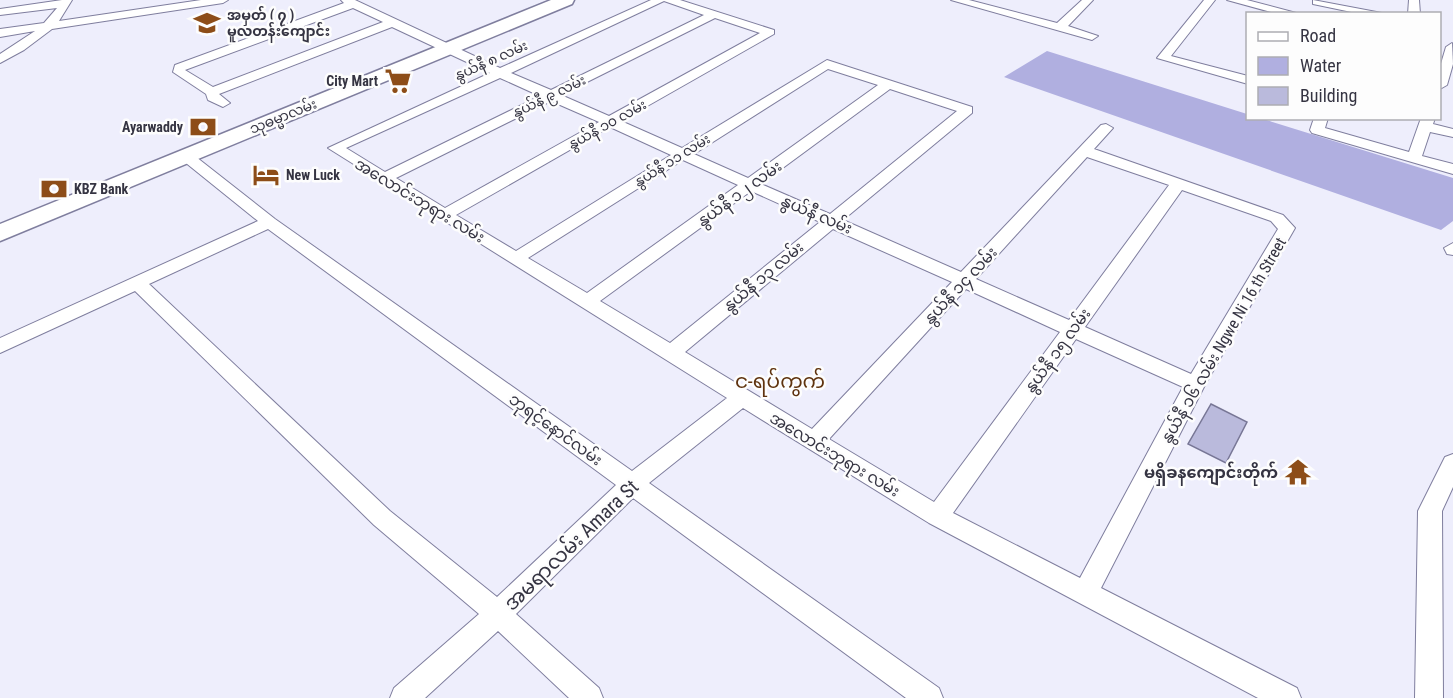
<svg xmlns="http://www.w3.org/2000/svg" width="1453" height="698" viewBox="0 0 1453 698" font-family="'Roboto Condensed','Noto Sans Myanmar',sans-serif">
<rect width="100%" height="100%" fill="#eeeefc"/>
<path fill="#b0afe0" d="M1047,51L1247,114L1248,118L1263,119L1453,178V221L1441,230L1004,77Z"/>
<path fill="#babadc" stroke="#787796" stroke-width="1.5" d="M1211,404L1247,422L1226,463L1188,444Z"/>
<g fill="none" stroke-linecap="round" stroke-linejoin="round">
<g stroke="#7f7e9e" stroke-width="2">
<g id="street">
<path d="M62,0H72L59,21L201,0H228L223,3L52,29L24,50L0,63V54L35,31L0,37V29L44,23L57,8L0,15V9Z"/>
<path d="M341,0H355L500,68L651,0H680L774,30V34L621,121L682,148L827,60L972,107V113L843,220L961,272L1101,125L1106,124L1113,128L1094,149L1283,215L1295,228L1205,385L1101,588L1297,688L1301,698H1258L929,523L743,408L649,483L939,688L943,698H906L633,498L516,614L599,688L603,698H569L498,631L425,698H390L394,688L479,614L374,525L135,291L0,353V338L258,221L181,159L179,156L181,153H191L275,219L632,471L727,398L328,148L490,73L392,27L219,94L230,103L223,107L208,100L206,94L173,72L175,65L344,3ZM664,1L704,15L551,90L511,73ZM353,8L383,22L213,87L185,70ZM715,18L760,33L609,116L561,95ZM828,69L878,85L748,178L694,154ZM500,78L540,96L385,172L346,148ZM890,89L957,111L830,214L761,184ZM551,101L599,122L445,208L396,178ZM610,127L671,155L516,251L456,215ZM1087,157L1169,185L1069,320L976,279ZM683,160L738,185L587,293L528,258ZM1182,190L1271,221L1278,229L1191,374L1085,327ZM751,191L820,222L670,343L600,301ZM268,229L616,485L497,597L390,511L149,284ZM833,229L952,282L812,429L685,352ZM966,289L1060,332L934,502L829,439ZM1076,339L1183,387L1080,578L953,513Z"/>
<path d="M951,0H969L1057,23L1082,0H1093L1068,26L1098,36L1092,40Z"/>
<path d="M1204,0H1215L1171,56L1248,76V84L1157,58Z"/>
<path d="M1227,0H1247L1300,14H1278Z"/>
<path d="M1313,0L1387,14H1361L1313,4Z"/>
<path d="M1409,0H1419L1420,14H1408Z"/>
<path d="M1452,43L1453,64L1447,85L1440,89V67L1446,47Z"/>
<path d="M1314,118H1328L1325,128L1409,152L1421,118H1435L1433,124L1453,129V137L1430,132L1422,156L1453,164V174L1312,133L1310,130Z"/>
<path d="M1453,243V255L1447,254L1444,248Z"/>
<path d="M1453,454V487L1442,511L1443,698H1415L1418,511L1445,457Z"/>
</g>
</g>
<g stroke="#7f7e9e" stroke-width="3">
<path id="primary" d="M551,0H574L572,4L0,241V224Z"/>
</g>
<use href="#street" fill="#fff" fill-rule="evenodd"/>
<use href="#primary" fill="#fff" fill-rule="evenodd"/>
</g>
<defs>
<g id="school-bare" transform="scale(2.07)"><path d="M0-5L7-2L0 1L-7-2ZM-4 1L0 2.5L4 1V4Q0 6-4 4Z" fill="#8d4d18" stroke="#fdfdfd" stroke-width="2.5" paint-order="stroke"/></g>
<g id="supermarket-bare" transform="scale(2.07)"><path d="M-6-5.5h2.5l.6 2H6L4.5 2H-2.5L-4.4-4H-6ZM-1.5 3.2a1.3 1.3 0 1 0 .1 0ZM3 3.2a1.3 1.3 0 1 0 .1 0Z" fill="#8d4d18" stroke="#fdfdfd" stroke-width="2.5" paint-order="stroke"/></g>
<g id="bank-bare" transform="scale(2.07)"><path d="M-6-4H6V4H-6ZM0-2.3a2.3 2.3 0 1 0 0 4.6a2.3 2.3 0 1 0 0-4.6Z" fill="#8d4d18" stroke="#fdfdfd" stroke-width="2.5" paint-order="stroke"/></g>
<g id="hotel-bare" transform="scale(2.07)"><path d="M-6-4.5h1.5V1H6V5H4.5V3h-9V5H-6ZM-4 0a1.8 1.8 0 1 1 3.6 0ZM.5 0V-2.5h3Q6-2.5 6 0Z" fill="#8d4d18" stroke="#fdfdfd" stroke-width="2.5" paint-order="stroke"/></g>
<g id="temple-bare" transform="scale(2.07)"><path d="M0-6L5-2H3V0L6.5 2.5H4V6H1.5V3h-3V6H-4V2.5H-6.5L-3 0V-2H-5Z" fill="#8d4d18" stroke="#fdfdfd" stroke-width="2.5" paint-order="stroke"/></g>
</defs>
<g fill-rule="evenodd">
<use href="#school-bare" x="207" y="23"/>
<use href="#supermarket-bare" x="398" y="81"/>
<use href="#bank-bare" x="203" y="127"/>
<use href="#hotel-bare" x="266" y="175"/>
<use href="#bank-bare" x="54" y="189"/>
<use href="#temple-bare" x="1298" y="472"/>
</g>
<g text-anchor="middle" stroke-width="5" stroke-linejoin="round" paint-order="stroke">
<g font-size="14" font-weight="bold" fill="#353442" stroke="#fdfdfd" text-anchor="start">
<text x="227" y="20">အမှတ် ( ၇ )<tspan x="227" dy="16">မူလတန်းကျောင်း</tspan></text>
<text x="378" y="86" text-anchor="end">City Mart</text>
<text x="183" y="132" text-anchor="end">Ayarwaddy</text>
<text x="286" y="180">New Luck</text>
<text x="74" y="194">KBZ Bank</text>
</g>
<g font-size="14" fill="#353442" stroke="#fdfdfd">
<text transform="translate(491 60) rotate(-24)" y="5">နွယ်နီ ၈ လမ်း</text>
<text transform="translate(549 96) rotate(-26)" y="5">နွယ်နီ ၉ လမ်း</text>
<text transform="translate(283 116) rotate(-22)" y="5">သုဓမ္မာလမ်း</text>
<text transform="translate(607 124) rotate(-29)" y="5">နွယ်နီ ၁၀ လမ်း</text>
<text transform="translate(672 160) rotate(-32)" y="5">နွယ်နီ ၁၁ လမ်း</text>
</g>
<g font-size="16" fill="#353442" stroke="#fdfdfd">
<text transform="translate(739 193) rotate(-36)" y="6">နွယ်နီ ၁၂ လမ်း</text>
<text transform="translate(420 200) rotate(31)" y="6">အလောင်းဘုရား လမ်း</text>
<text transform="translate(817 214) rotate(23)" y="6">နွယ်နီ လမ်း</text>
<text transform="translate(763 276) rotate(-40)" y="6">နွယ်နီ ၁၃ လမ်း</text>
<text transform="translate(960 285) rotate(-47)" y="6">နွယ်နီ ၁၄ လမ်း</text>
<text transform="translate(1223 340) rotate(-60)" y="6">နွယ်နီ ၁၆ လမ်း Ngwe Ni 16 th Street</text>
<text transform="translate(1057 350) rotate(-54)" y="6">နွယ်နီ ၁၅ လမ်း</text>
<text transform="translate(556 429) rotate(36)" y="6">ဘုရင့်နောင်လမ်း</text>
<text transform="translate(835 454) rotate(31)" y="6">အလောင်းဘုရား လမ်း</text>
</g>
<g font-size="16" font-weight="bold" fill="#353442" stroke="#fdfdfd" text-anchor="end">
<text x="1278" y="478">မရှိခနကျောင်းတိုက်</text>
</g>
<g font-size="20" fill="#5f330f" stroke="#fdfdfd">
<text x="780" y="388">င-ရပ်ကွက်</text>
</g>
<g font-size="20" fill="#353442" stroke="#fdfdfd">
<text transform="translate(571 545) rotate(-44)" y="7">အမရာလမ်း Amara St</text>
</g>
</g>
<rect x="1246" y="12" width="195" height="108" fill="#fdfdfd" stroke="#adadb2" stroke-width="1.5"/>
<rect x="1258" y="32" width="30" height="9" fill="#ffffff" stroke="#adadb2" stroke-width="1.5"/>
<text x="1300" y="42" font-size="18" fill="#353442">Road</text>
<rect x="1258" y="57" width="30" height="18" fill="#b0afe0" stroke="#adadb2" stroke-width="1.5"/>
<text x="1300" y="72" font-size="18" fill="#353442">Water</text>
<rect x="1258" y="87" width="30" height="18" fill="#babadc" stroke="#adadb2" stroke-width="1.5"/>
<text x="1300" y="102" font-size="18" fill="#353442">Building</text>
</svg>
